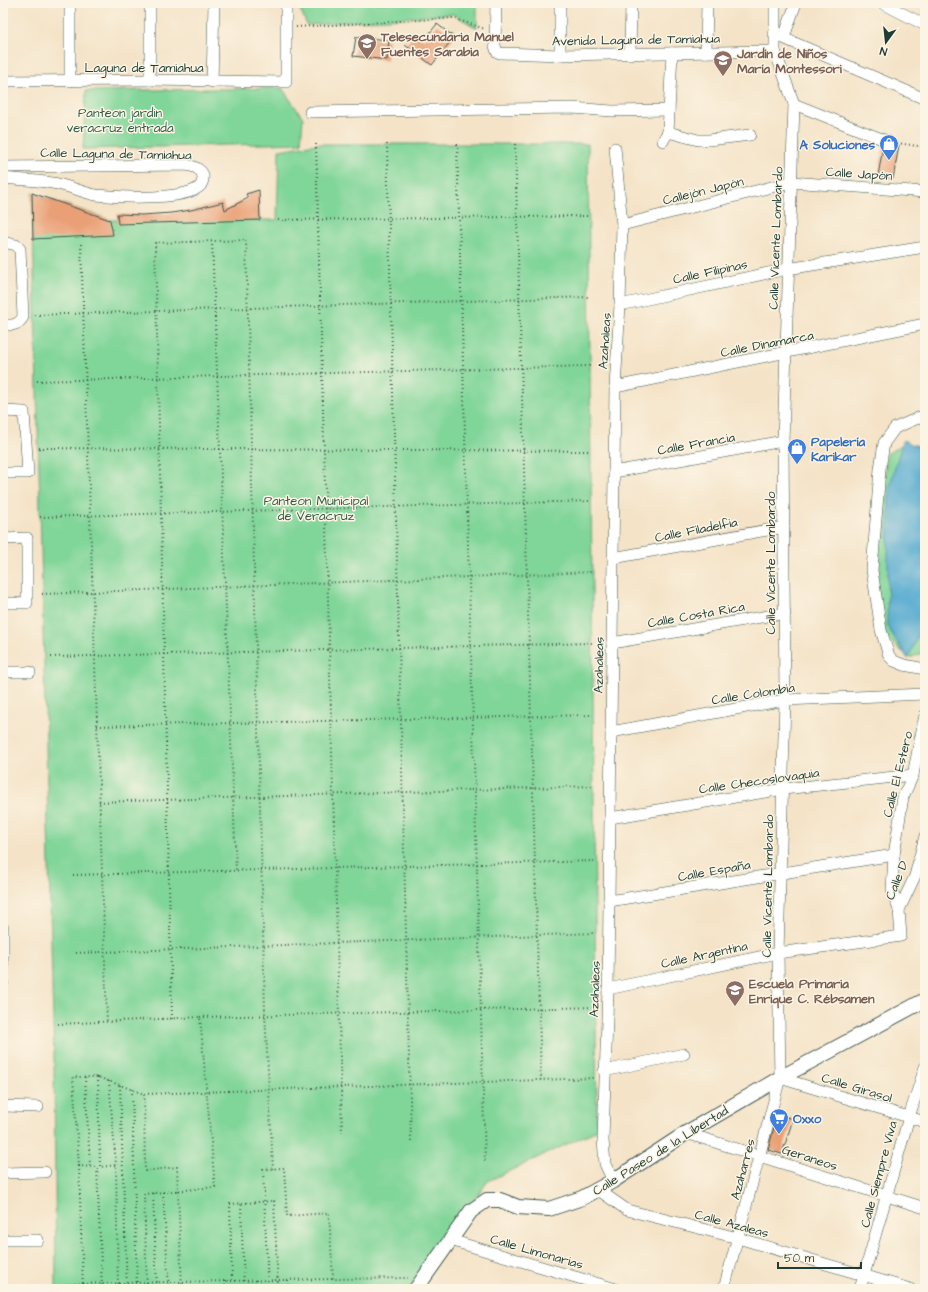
<svg xmlns="http://www.w3.org/2000/svg" width="928" height="1292" viewBox="0 0 928 1292" font-family="'Architects Daughter',sans-serif">
<rect width="100%" height="100%" fill="#fcf5e5"/>
<filter id="ink" filterUnits="userSpaceOnUse"><feTurbulence type="fractalNoise" baseFrequency=".025" numOctaves="2"/><feDisplacementMap in="SourceGraphic" scale="8" xChannelSelector="R" yChannelSelector="G"/><feConvolveMatrix kernelMatrix="1 2 1 2 8 2 1 2 1" color-interpolation-filters="sRGB"/></filter>
<filter id="wash" filterUnits="userSpaceOnUse"><feTurbulence type="fractalNoise" baseFrequency=".012" numOctaves="4" result="noise"/><feDisplacementMap in="SourceGraphic" scale="16" xChannelSelector="R" yChannelSelector="G"/><feGaussianBlur stdDeviation="0.9" result="paint"/><feColorMatrix in="noise" values="0 0 0 0 0 0 0 0 0 0 0 0 0 0 0 0 0 1.4 0 .05"/><feComposite in="paint" operator="in"/></filter>
<g filter="url(#wash)">
<rect width="100%" height="100%" fill="#f4e3c7"/>
<g fill="#80d599" stroke="#508966">
<path d="M297,3H477V28L453,14L307,25Z"/>
<path d="M282,88L303,118L301,143L83,149L86,91Z"/>
<path d="M316,144H588L597,1130L488,1181L410,1289H56L54,1062L32,193L110,220H277L279,150Z"/>
<path d="M904,443L925,447V652L910,658L884,636L874,605L876,538L887,454Z"/>
</g>
<path fill="#54aad0" stroke="#3a7482" d="M903,440L925,450V619L908,659L887,626L889,488Z"/>
<g id="blocks">
<g fill="#eaa077">
<path d="M437,24L454,37L432,65L405,45L415,33L424,40Z"/>
<path d="M356,37L389,40L387,60L353,56Z"/>
<path d="M893,144L899,145L893,179L878,176L883,147L888,148Z"/>
<path d="M259,190L260,220L118,224L117,214L142,215L171,213L191,210L223,202L225,210L248,198L246,194Z"/>
<path d="M32,193L110,220L113,235L33,239Z"/>
<path d="M782,1116L793,1119L782,1154L768,1150L776,1120Z"/>
</g>
</g>
</g>
<g filter="url(#ink)">
<use href="#blocks" fill-opacity="0" stroke="#3f564a" stroke-width="1"/>
<g fill="none" stroke-linecap="round" stroke-linejoin="round">
<g stroke="#3f564a" stroke-width="12">
<g id="minor">
<path d="M150,3V80"/>
<path d="M496,3L495,46L497,52L500,53L560,55L775,51"/>
<path d="M560,3V55"/>
<path d="M882,3L925,25"/>
<path d="M774,34L925,99"/>
<path d="M784,37L796,3"/>
<path d="M706,52L707,3"/>
<path d="M630,54L631,3"/>
<path d="M3,81L150,80L286,82V3"/>
<path d="M70,81V3"/>
<path d="M212,82L214,3"/>
<path d="M794,104L887,141"/>
<path d="M310,112L572,108L612,111L669,110"/>
<path d="M668,132L698,140H709L750,135"/>
<path d="M663,141L668,132L672,53"/>
<path d="M3,167L185,165C194,166 207,170 202,183C195,202 115,197 96,195C81,192 67,185 52,183C36,180 19,180 3,178"/>
<path d="M622,225L791,182L925,192"/>
<path d="M3,242L16,245L20,249L23,317C18,326 12,325 3,325"/>
<path d="M620,305L787,269L925,247"/>
<path d="M615,387L925,324"/>
<path d="M3,411L24,412L28,473H3"/>
<path d="M925,415L895,428L884,443L880,469L872,570L881,630L889,656L894,661L904,665L925,669"/>
<path d="M614,472L783,441"/>
<path d="M3,539L27,538V603H3"/>
<path d="M613,558L784,527"/>
<path d="M612,643L785,613"/>
<path d="M3,672H30"/>
<path d="M611,732L785,700L925,694"/>
<path d="M610,818L783,789L913,775"/>
<path d="M609,901L894,855"/>
<path d="M899,910L892,890L894,855L903,797L913,775L925,715"/>
<path d="M3,928V982"/>
<path d="M608,989L778,953L901,936L899,910L915,876L925,836"/>
<path d="M604,1071L684,1054"/>
<path d="M780,1078L925,1122"/>
<path d="M3,1106L38,1107"/>
<path d="M686,1133L925,1208"/>
<path d="M3,1173L45,1172"/>
<path d="M613,1181L605,1164L603,1140L608,989L615,387L620,305L622,225L615,148"/>
<path d="M597,1189L627,1210L738,1238L910,1289"/>
<path d="M3,1240H38"/>
<path d="M450,1240L616,1289"/>
<path d="M724,1289L780,1078L778,953L785,700L783,441L794,104L775,51V3"/>
<path d="M860,1289L909,1117L925,1067"/>
</g>
</g>
<g stroke="#3f564a" stroke-width="16">
<path id="tertiary" d="M416,1289L471,1211L487,1200H500L518,1207L549,1209L582,1198L613,1181L686,1133L780,1078L925,1000"/>
</g>
<g stroke="#3f564a" stroke-width="2" stroke-dasharray="1 3" stroke-linecap="butt">
<path d="M296,27L453,18L485,29"/>
<path d="M897,143L925,147"/>
<path d="M316,144L342,1132"/>
<path d="M387,144L411,1141"/>
<path d="M457,144L485,1162"/>
<path d="M515,144L541,1080"/>
<path d="M278,220L589,216"/>
<path d="M212,241L236,871"/>
<path d="M81,244L107,1022"/>
<path d="M35,315L589,297"/>
<path d="M37,381L590,366"/>
<path d="M39,448L591,451"/>
<path d="M40,517L591,501"/>
<path d="M42,594L592,572"/>
<path d="M51,657L592,643"/>
<path d="M97,726L593,715"/>
<path d="M99,802L593,786"/>
<path d="M73,875L594,861"/>
<path d="M76,953L595,933"/>
<path d="M200,1017L596,1007"/>
<path d="M172,1019L155,243L246,240L265,1012L273,1169"/>
<path d="M58,1024L200,1017L215,1187L144,1194L147,1289"/>
<path d="M85,1077L90,1166"/>
<path d="M98,1077L100,1167L116,1165L118,1289"/>
<path d="M109,1081L116,1165"/>
<path d="M120,1085L127,1289"/>
<path d="M132,1089L137,1289"/>
<path d="M144,1094L595,1078"/>
<path d="M79,1166L83,1289"/>
<path d="M163,1192L169,1289"/>
<path d="M153,1193L157,1289"/>
<path d="M241,1204L244,1289"/>
<path d="M225,1280V1289"/>
<path d="M232,1280L230,1204L274,1201L278,1289"/>
<path d="M256,1280V1289"/>
<path d="M288,1280V1289"/>
<path d="M198,1282V1289"/>
<path d="M72,1289V1284L333,1279"/>
<path d="M102,1289L97,1167L79,1166L73,1077H98L144,1094L145,1171L177,1167L182,1289"/>
<path d="M268,1289L263,1169L284,1168L287,1216L329,1213L333,1279L408,1278"/>
</g>
<use href="#minor" stroke="#fff" stroke-width="11"/>
<use href="#tertiary" stroke="#fff" stroke-width="14"/>
</g>
</g>
<defs>
<g id="school-pin" transform="scale(1)"><path d="M0 17L-7.5 6A9.5 9.5 0 1 1 7.5 6Z" fill="#8d6e63" stroke="#fcf5e5"/><path d="M0-5L7-2L0 1L-7-2ZM-4 1L0 2.5L4 1V4Q0 6-4 4Z" fill="#fff"/></g>
<g id="shop-pin" transform="scale(1)"><path d="M0 17L-7.5 6A9.5 9.5 0 1 1 7.5 6Z" fill="#3f7fe0" stroke="#fcf5e5"/><path d="M-5-2.5h2.3a2.7 3.5 0 0 1 5.4 0H5L5.5 6h-11ZM-1.5-2.5h3a1.5 2.3 0 0 0-3 0Z" fill="#fff"/></g>
<g id="supermarket-pin" transform="scale(1)"><path d="M0 17L-7.5 6A9.5 9.5 0 1 1 7.5 6Z" fill="#3f7fe0" stroke="#fcf5e5"/><path d="M-6-5.5h2.5l.6 2H6L4.5 2H-2.5L-4.4-4H-6ZM-1.5 3.2a1.3 1.3 0 1 0 .1 0ZM3 3.2a1.3 1.3 0 1 0 .1 0Z" fill="#fff"/></g>
</defs>
<g fill-rule="evenodd">
<use href="#school-pin" x="367" y="43"/>
<use href="#school-pin" x="723" y="60"/>
<use href="#shop-pin" x="889" y="144"/>
<use href="#shop-pin" x="797" y="448"/>
<use href="#school-pin" x="735" y="990"/>
<use href="#supermarket-pin" x="779" y="1118"/>
</g>
<g text-anchor="middle" stroke-width="3" stroke-linejoin="round" paint-order="stroke">
<g font-size="13" font-weight="bold" fill="#785e54" stroke="#fcf5e5" text-anchor="start">
<text x="381" y="41">Telesecundaria Manuel<tspan x="381" dy="15">Fuentes Sarabia</tspan></text>
<text x="737" y="58">Jardín de Niños<tspan x="737" dy="15">María Montessori</tspan></text>
<text x="749" y="988">Escuela Primaria<tspan x="749" dy="15">Enrique C. Rébsamen</tspan></text>
</g>
<g font-size="13" fill="#1f3d34" stroke="#fcf5e5">
<text transform="translate(636 39) rotate(-1)" y="5">Avenida Laguna de Tamiahua</text>
<text x="144" y="72">Laguna de Tamiahua</text>
<text transform="translate(116 153) rotate(1)" y="5">Calle Laguna de Tamiahua</text>
<text transform="translate(859 173) rotate(4)" y="5">Calle Japón</text>
<text transform="translate(703 190) rotate(-14)" y="5">Callejón Japón</text>
<text transform="translate(775 238) rotate(-88)" y="5">Calle Vicente Lombardo</text>
<text transform="translate(710 271) rotate(-12)" y="5">Calle Filipinas</text>
<text transform="translate(604 341) rotate(-86)" y="5">Azahaleas</text>
<text transform="translate(767 343) rotate(-11)" y="5">Calle Dinamarca</text>
<text transform="translate(696 443) rotate(-10)" y="5">Calle Francia</text>
<text transform="translate(696 529) rotate(-11)" y="5">Calle Filadelfia</text>
<text transform="translate(770 563) rotate(-90)" y="5">Calle Vicente Lombardo</text>
<text transform="translate(696 614) rotate(-10)" y="5">Calle Costa Rica</text>
<text transform="translate(598 665) rotate(-89)" y="5">Azahaleas</text>
<text transform="translate(753 693) rotate(-9)" y="5">Calle Colombia</text>
<text transform="translate(897 774) rotate(-76)" y="5">Calle El Estero</text>
<text transform="translate(759 780) rotate(-8)" y="5">Calle Checoslovaquia</text>
<text transform="translate(714 870) rotate(-10)" y="5">Calle España</text>
<text transform="translate(896 880) rotate(-68)" y="5">Calle D</text>
<text transform="translate(767 886) rotate(-89)" y="5">Calle Vicente Lombardo</text>
<text transform="translate(704 954) rotate(-12)" y="5">Calle Argentina</text>
<text transform="translate(594 989) rotate(-88)" y="5">Azahaleas</text>
<text transform="translate(857 1087) rotate(17)" y="5">Calle Girasol</text>
<text transform="translate(660 1150) rotate(-32)" y="5">Calle Paseo de la Libertad</text>
<text transform="translate(810 1157) rotate(18)" y="5">Geraneos</text>
<text transform="translate(742 1169) rotate(-75)" y="5">Azaharres</text>
<text transform="translate(878 1174) rotate(-75)" y="5">Calle Siempre Viva</text>
<text transform="translate(732 1223) rotate(15)" y="5">Calle Azaleas</text>
<text transform="translate(537 1251) rotate(16)" y="5">Calle Limonarias</text>
</g>
<g font-size="13" fill="#325b48" stroke="#fcf5e5">
<text x="120" y="117">Panteon jardin<tspan x="120" dy="15">veracruz entrada</tspan></text>
<text x="316" y="505">Panteon Municipal<tspan x="316" dy="15">de Veracruz</tspan></text>
</g>
<g font-size="13" font-weight="bold" fill="#366cbe" stroke="#fcf5e5" text-anchor="start">
<text x="875" y="149" text-anchor="end">A Soluciones</text>
<text x="811" y="446">Papelería<tspan x="811" dy="15">Karikar</tspan></text>
<text x="793" y="1123">Oxxo</text>
</g>
</g>
<rect width="928" height="1292" fill="none" stroke="#fcf5e5" stroke-width="16"/>
<g transform="translate(886 42) rotate(195)" stroke="#fcf5e5" stroke-width="3" paint-order="stroke">
<path d="M0-3L7 15L0 10L-7 15Z" fill="#1f3d34"/>
<text y="-6" font-size="11" font-weight="bold" text-anchor="middle" fill="#1f3d34">N</text>
</g>
<path d="M778 1262v6h83v-6" fill="none" stroke="#1f3d34" stroke-width="2"/>
<text x="784" y="1262" font-size="12" fill="#1f3d34" stroke="#fcf5e5" stroke-width="3" paint-order="stroke">50 m</text>
</svg>
